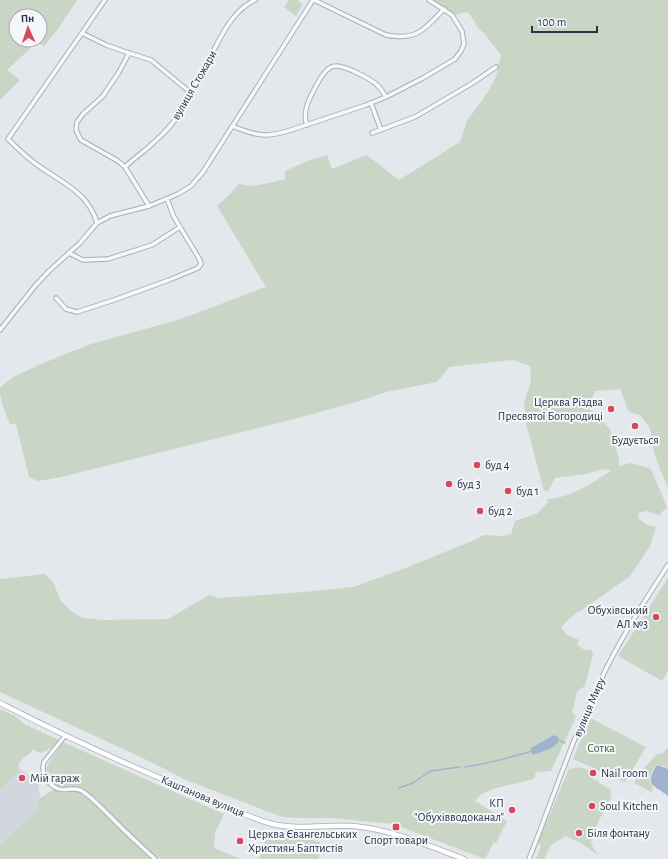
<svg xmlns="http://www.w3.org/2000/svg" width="668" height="859" viewBox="0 0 668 859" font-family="'Alegreya Sans',sans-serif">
<rect width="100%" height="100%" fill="#e4e7ec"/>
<path fill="#d2d6de" d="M19,768L38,781L40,798L36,803L41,808L24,824L22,823L0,845V789L1,790L18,772Z"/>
<g fill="#c9d6c5" fill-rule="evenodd">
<path d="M0,0H77L58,29L44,46L37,42L7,70L20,80L0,100ZM16,16H40V40H16Z"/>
<path d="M289,0H299L298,1L303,4L296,16L284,7Z"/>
<path d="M429,0H668V489L655,456L650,428L640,415L629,412L620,389L595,391L588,407L610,429L619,458V466L629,463L639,465L651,469L667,507L659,515L647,511L638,513L639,519L647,525L656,527L650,546L630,576L579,612H577L561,627L566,634L579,640L577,645L586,651L591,649L593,655L585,686L577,691L574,705L572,712L576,717L551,771L536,772L534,779L496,788L480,795L475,801L507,821L496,843L494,842L485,859L393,824L332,818H298L282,817L186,780L151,762L0,692V579L45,574L53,582L61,601L72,612L83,618L102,620L168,619L209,595L220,598L304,592L353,587L403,569L477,539L484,535L503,536L511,534L515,521L538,513L548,502L547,499C570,498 592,483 611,471L603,469L586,474L555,478L549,490L544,491L527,427L524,403L531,381L530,366L513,360L449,367L437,382L386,392L360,401L294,419L61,477L38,481L29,477L16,424H10C5,412 0,402 0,388L4,384L15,376L41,364L91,344L181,319L266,287L217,206L229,195L239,184L252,186L269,183L285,179V171L308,161L327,155L332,169L367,155L399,180L460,142L467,121L488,92L496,77L501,55L484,33L480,30L468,12L452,15Z"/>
<path d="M668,578V671L662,681L618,656Z"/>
<path d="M0,709L15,716L24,724L59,740C56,742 55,745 52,747C49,750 44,751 40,753L33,749L28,755L24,757L19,763L18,772L1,790L0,789Z"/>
<path d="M590,718L646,747L625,782L573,759Z"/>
<path d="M63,742L163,787L224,814L215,833L214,848L241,859H162L152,856V859H0V845L22,823L24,824L40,808L36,803L40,798L58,787L49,776L46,769L49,763Z"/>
<path d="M668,747V768L662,766H655L650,775L649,781L653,787L651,792L634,783L638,775L656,755L663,753Z"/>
<path d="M580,767L592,772L590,777L599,782L598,783L611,789L610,795L612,796C604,812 594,826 591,844L598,855L581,843L566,836L551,845L544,859H536L541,846L538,842L569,769Z"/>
<path d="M268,833L279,837L293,835L320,842L319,859H259Z"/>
</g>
<g fill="#9fb4cc">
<path d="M554,735L558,737V743L550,749L532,755L531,748Z"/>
<path d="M656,766H660L668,769V796C654,784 644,787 656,766Z"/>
</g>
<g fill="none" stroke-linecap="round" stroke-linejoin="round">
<g stroke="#9fb4cc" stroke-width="1.5">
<path d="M558,740L565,743"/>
<path d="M465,767C488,764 510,757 533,751"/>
<path d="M399,788L413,783L430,771L460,767"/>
</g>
<g stroke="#a9aeb7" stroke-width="5.5">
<g id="street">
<path d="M314,0L386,35C417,41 425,29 444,9"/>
<path d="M82,33L106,45L129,53L151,60L191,93"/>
<path d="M371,103L381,130"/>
<path d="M307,125C305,120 305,115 306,110C307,101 321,75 327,70C330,67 333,66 336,66C344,65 371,79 377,85C381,88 383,93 386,97"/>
<path d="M232,126C257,136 266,138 291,130L366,105L386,97L423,78L455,59L461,51L464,44L462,31L452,15L429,0"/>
<path d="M372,133L415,117L471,84L496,67"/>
<path d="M125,167L118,161L81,140L76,130L77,122L83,114L103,96L119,72L129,53"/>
<path d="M149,206L125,167C134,158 144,152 153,143C161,136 170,128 176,118C189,100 200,77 210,57C222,35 232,11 255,0"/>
<path d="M97,223C88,191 60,182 36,164C26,157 17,148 8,139L105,0"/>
<path d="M69,253L83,260L108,259L152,245L180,227"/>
<path d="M56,298L66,309L77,312L114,300L169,280L198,268L201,264L200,260L174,217L167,199"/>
<path d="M0,330L35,286L49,271L80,243L97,223L110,216L149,206L178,194L191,186L203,172L313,0"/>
<path d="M65,736L44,762C41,771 45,780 53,786C62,794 74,785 82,791C93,798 101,808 110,816C124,831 140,845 155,859"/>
<path d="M529,859C554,796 575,730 606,669C624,633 646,599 668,565"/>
</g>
</g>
<g stroke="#a9aeb7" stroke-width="6">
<path id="secondary" d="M0,703C64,736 129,766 196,793C220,803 244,816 269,823C296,831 325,824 353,826C390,829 429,846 464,859"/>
</g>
<use href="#street" stroke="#f7f8fa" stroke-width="3.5"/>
<use href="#secondary" stroke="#fff" stroke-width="4.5"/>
</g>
<g fill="#d1495b" stroke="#f4f6f9" stroke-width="1.5">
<circle cx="611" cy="409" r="4"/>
<circle cx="635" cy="426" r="4"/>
<circle cx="477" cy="465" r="4"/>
<circle cx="449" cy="484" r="4"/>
<circle cx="508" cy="491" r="4"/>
<circle cx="480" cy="511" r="4"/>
<circle cx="656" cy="617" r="4"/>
<circle cx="593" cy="773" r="4"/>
<circle cx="22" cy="778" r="4"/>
<circle cx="592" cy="806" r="4"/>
<circle cx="512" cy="810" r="4"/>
<rect x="392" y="823" width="8" height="8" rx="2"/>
<circle cx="579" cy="833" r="4"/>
<circle cx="240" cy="841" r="4"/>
</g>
<g text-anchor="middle" stroke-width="4" stroke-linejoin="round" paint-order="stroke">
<g font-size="12" fill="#2b3445" stroke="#f4f6f9">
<text transform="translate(194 85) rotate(-60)" y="4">вулиця Стожари</text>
<text transform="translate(589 707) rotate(-67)" y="4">вулиця Миру</text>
<text transform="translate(203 796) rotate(23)" y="4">Каштанова вулиця</text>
</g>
<g font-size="12" fill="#2b3445" stroke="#f4f6f9" text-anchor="start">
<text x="603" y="406" text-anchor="end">Церква Різдва<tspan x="603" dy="14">Пресвятої Богородиці</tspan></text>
<text x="635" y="444" text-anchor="middle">Будується</text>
<text x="485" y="469">буд 4</text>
<text x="457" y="488">буд 3</text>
<text x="516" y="495">буд 1</text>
<text x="488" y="515">буд 2</text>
<text x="648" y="614" text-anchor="end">Обухівський<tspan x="648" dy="14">АЛ №3</tspan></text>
<text x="601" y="777">Nail room</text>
<text x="30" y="782">Мій гараж</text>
<text x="504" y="807" text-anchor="end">КП<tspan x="504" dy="14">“Обухівводоканал”</tspan></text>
<text x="600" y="810">Soul Kitchen</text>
<text x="587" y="837">Біля фонтану</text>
<text x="248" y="838">Церква Євангельських<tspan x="248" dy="14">Християн Баптистів</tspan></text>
<text x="396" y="844" text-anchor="middle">Спорт товари</text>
</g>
<g font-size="12" fill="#3f6138" stroke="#f4f6f9">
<text x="601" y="752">Сотка</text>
</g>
</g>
<g transform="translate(28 28) rotate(357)"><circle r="19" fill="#f4f6f9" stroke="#a4a8b1"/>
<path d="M0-3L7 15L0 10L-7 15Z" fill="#d1495b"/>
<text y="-6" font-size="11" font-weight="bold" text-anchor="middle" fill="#2b3445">Пн</text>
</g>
<path d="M532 26v6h65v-6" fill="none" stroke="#2b3445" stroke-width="2"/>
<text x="538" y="26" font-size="12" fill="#2b3445" stroke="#f4f6f9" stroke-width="3" paint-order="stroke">100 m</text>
</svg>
